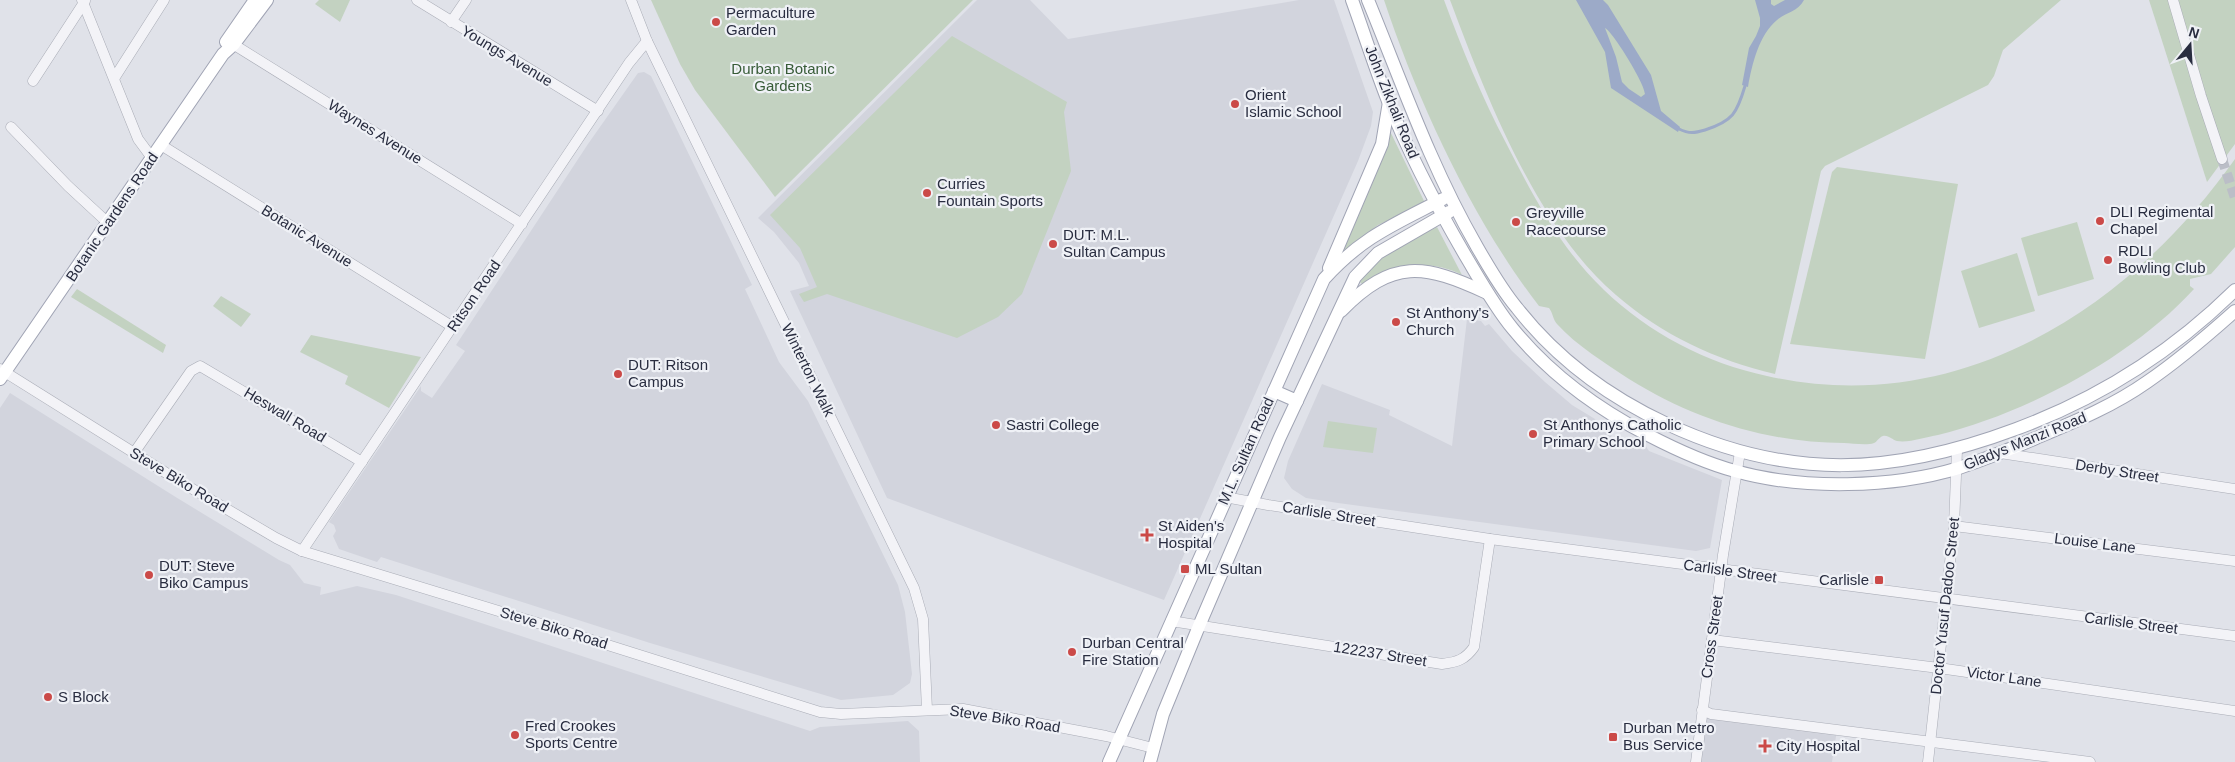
<svg xmlns="http://www.w3.org/2000/svg" width="2235" height="762" viewBox="0 0 2235 762" font-family="Helvetica,sans-serif">
<rect width="100%" height="100%" fill="#e0e2e9"/>
<g fill="#d2d4dd">
<path d="M977,0H1030L1068,39L1299,0H1334L1373,112L1371,126L1358,161L1164,600L887,498L790,291L809,286L799,263L774,232L758,218Z"/>
<path d="M644,72L651,76L752,285L745,289L779,362L808,401L898,585L905,612L912,674L910,683L893,695L841,700L650,643L381,557L377,562L339,549L333,536L336,531L334,525L329,522L421,386V391L432,398L465,351L456,345L588,144L638,73Z"/>
<path d="M1467,319L1481,321L1485,326L1489,324L1512,351L1545,382L1572,405L1613,430L1611,437L1645,445L1649,451L1722,480L1710,548L1696,551L1338,503L1306,498L1292,489L1284,478L1288,461L1322,384L1390,410L1389,415L1452,446Z"/>
<path d="M10,393L174,496L279,560L290,565L304,583L321,587L320,595L357,586L396,595L810,731L820,727L908,721L919,731L920,762H0V408Z"/>
<path d="M1701,708L1837,730L1832,762H1695Z"/>
</g>
<g fill="#c3d2c1">
<path d="M319,0H350L340,22L315,4Z"/>
<path d="M651,0H973L775,197L695,90L680,64Z"/>
<path d="M1384,0H1444C1462,49 1482,97 1506,143C1533,196 1560,248 1604,290C1649,333 1706,363 1767,376C1958,419 2128,310 2235,159V247L2211,274L2190,279V286L2194,289C2132,357 2027,413 1938,435C1926,437 1909,443 1897,441C1892,440 1889,435 1883,436C1879,437 1877,442 1874,443C1866,446 1852,443 1844,443C1768,443 1693,419 1629,379C1605,363 1577,346 1557,324C1553,320 1553,313 1549,308L1539,306C1473,221 1418,102 1384,0Z"/>
<path d="M1450,0H2061L2003,50L1994,76L1988,85L1825,166L1821,171L1775,374C1716,360 1662,335 1616,295C1537,228 1486,96 1450,0Z"/>
<path d="M2149,0H2235V144L2207,182Z"/>
<path d="M952,36L1067,102L1064,112L1071,171L1022,294L998,317L957,338L827,294L804,302L799,294L817,287L800,248L770,215Z"/>
<path d="M1388,127L1425,203L1378,225L1337,256Z"/>
<path d="M1837,167L1958,184L1925,359L1790,344L1832,172Z"/>
<path d="M2077,222L2094,279L2038,296L2021,238Z"/>
<path d="M1437,227L1462,275C1429,258 1392,265 1362,284L1360,282C1371,256 1412,240 1437,227Z"/>
<path d="M2017,253L2035,311L1979,328L1961,271Z"/>
<path d="M77,289L166,345L163,353L71,297Z"/>
<path d="M221,296L251,314L241,327L213,306Z"/>
<path d="M311,335L421,357L389,408L345,384L348,376L300,352Z"/>
<path d="M1328,421L1377,428L1373,453L1323,447Z"/>
</g>
<g fill="#9caac8" fill-rule="evenodd">
<path d="M1576,0H1603L1608,5L1651,75L1661,111L1680,127L1678,132L1611,88L1605,52ZM1605,28C1613,32 1645,84 1645,94L1641,97L1629,89L1622,82L1616,57Z"/>
<path d="M1755,0H1771V4L1774,6L1785,0H1804C1798,12 1786,12 1777,20C1759,35 1752,64 1748,87L1742,85L1749,48L1756,36L1760,26V18Z"/>
</g>
<g fill="none" stroke-linecap="round" stroke-linejoin="round">
<path stroke="#9caac8" stroke-width="3" d="M1679,129C1689,134 1695,133 1705,130C1733,121 1737,113 1745,86"/>
<path stroke="#bbbec7" stroke-width="10" stroke-dasharray="10 5" stroke-linecap="butt" d="M2222,159L2235,198"/>
<g stroke="#a9acb6" stroke-width="11">
<g id="minor">
<path d="M82,0L138,139L152,158"/>
<path d="M417,0L598,111"/>
<path d="M631,0L647,41L914,588L923,619L927,710"/>
<path d="M2173,0L2201,96L2222,159"/>
<path d="M451,22L466,0"/>
<path d="M228,41L522,224"/>
<path d="M115,77L164,0"/>
<path d="M33,81L85,1"/>
<path d="M11,127L68,186L107,222"/>
<path d="M161,145L453,327"/>
<path d="M0,369L179,481L276,538L302,551L541,624L820,712L841,714L963,709L1106,736L1153,748"/>
<path d="M134,453L191,371L200,366L362,462"/>
<path d="M2000,453L2235,489"/>
<path d="M1225,497L1268,505L1490,539L2235,636"/>
<path d="M1954,526L2235,561"/>
<path d="M302,551L629,63L647,41"/>
<path d="M1171,621L1442,664C1457,662 1465,660 1474,647L1490,539"/>
<path d="M1712,640L1939,668L2235,711"/>
<path d="M1702,710L1711,714L2090,762"/>
<path d="M1696,762L1723,555L1740,452"/>
<path d="M1928,762L1954,526L1957,450"/>
</g>
</g>
<g stroke="#a0a4b4" stroke-width="14">
<g id="major">
<path d="M1352,0C1364,33 1375,68 1388,101C1409,154 1436,205 1465,255C1480,280 1494,306 1513,329C1549,373 1598,409 1648,435C1675,449 1705,463 1735,471C1802,490 1893,488 1959,468C1985,459 2011,449 2036,438C2074,422 2113,406 2147,382C2178,361 2207,336 2235,311"/>
<path d="M1368,0C1402,83 1431,167 1476,245C1488,266 1501,289 1517,308C1557,359 1609,397 1667,424C1789,481 1893,475 2016,429C2100,398 2172,352 2235,290"/>
<path d="M226,42L255,0"/>
<path d="M1329,268L1382,144L1389,102"/>
<path d="M1341,311C1393,258 1424,264 1487,293"/>
<path d="M0,379L223,54L234,44L267,0"/>
<path d="M1274,391L1297,401"/>
<path d="M1109,762L1324,279C1362,237 1393,225 1443,199"/>
<path d="M1150,762L1163,714L1199,626L1280,437L1355,277L1378,253L1449,212"/>
</g>
</g>
<use href="#minor" stroke="#f3f3f7" stroke-width="10"/>
<use href="#major" stroke="#fff" stroke-width="12"/>
</g>
<g fill="#cb4a48" stroke="#eff1f6" stroke-width="2">
<circle cx="716" cy="22" r="5"/>
<circle cx="1235" cy="104" r="5"/>
<circle cx="927" cy="193" r="5"/>
<circle cx="2100" cy="221" r="5"/>
<circle cx="1516" cy="222" r="5"/>
<circle cx="1053" cy="244" r="5"/>
<circle cx="2108" cy="260" r="5"/>
<circle cx="1396" cy="322" r="5"/>
<circle cx="618" cy="374" r="5"/>
<circle cx="996" cy="425" r="5"/>
<circle cx="1533" cy="434" r="5"/>
<path d="M1144.5 527.5h5v5h5v5h-5v5h-5v-5h-5v-5h5z"/>
<rect x="1180" y="564" width="10" height="10" rx="2.5"/>
<circle cx="149" cy="575" r="5"/>
<rect x="1874" y="575" width="10" height="10" rx="2.5"/>
<circle cx="1072" cy="652" r="5"/>
<circle cx="48" cy="697" r="5"/>
<circle cx="515" cy="735" r="5"/>
<rect x="1608" y="732" width="10" height="10" rx="2.5"/>
<path d="M1762.5 738.5h5v5h5v5h-5v5h-5v-5h-5v-5h5z"/>
</g>
<g text-anchor="middle" stroke-width="4.5" stroke-linejoin="round" paint-order="stroke">
<g font-size="15" fill="#292d40" stroke="#eff1f6" text-anchor="start">
<text x="726" y="18">Permaculture<tspan x="726" dy="17">Garden</tspan></text>
<text x="1245" y="100">Orient<tspan x="1245" dy="17">Islamic School</tspan></text>
<text x="937" y="189">Curries<tspan x="937" dy="17">Fountain Sports</tspan></text>
<text x="2110" y="217">DLI Regimental<tspan x="2110" dy="17">Chapel</tspan></text>
<text x="1526" y="218">Greyville<tspan x="1526" dy="17">Racecourse</tspan></text>
<text x="1063" y="240">DUT: M.L.<tspan x="1063" dy="17">Sultan Campus</tspan></text>
<text x="2118" y="256">RDLI<tspan x="2118" dy="17">Bowling Club</tspan></text>
<text x="1406" y="318">St Anthony's<tspan x="1406" dy="17">Church</tspan></text>
<text x="628" y="370">DUT: Ritson<tspan x="628" dy="17">Campus</tspan></text>
<text x="1006" y="430">Sastri College</text>
<text x="1543" y="430">St Anthonys Catholic<tspan x="1543" dy="17">Primary School</tspan></text>
<text x="1158" y="531">St Aiden's<tspan x="1158" dy="17">Hospital</tspan></text>
<text x="159" y="571">DUT: Steve<tspan x="159" dy="17">Biko Campus</tspan></text>
<text x="1195" y="574">ML Sultan</text>
<text x="1869" y="585" text-anchor="end">Carlisle</text>
<text x="1082" y="648">Durban Central<tspan x="1082" dy="17">Fire Station</tspan></text>
<text x="58" y="702">S Block</text>
<text x="525" y="731">Fred Crookes<tspan x="525" dy="17">Sports Centre</tspan></text>
<text x="1623" y="733">Durban Metro<tspan x="1623" dy="17">Bus Service</tspan></text>
<text x="1776" y="751">City Hospital</text>
</g>
<g font-size="15" fill="#292d40" stroke="#eff1f6">
<text transform="translate(507 56) rotate(31)" y="5">Youngs Avenue</text>
<text transform="translate(1392 102) rotate(68)" y="5">John Zikhali Road</text>
<text transform="translate(375 132) rotate(32)" y="5">Waynes Avenue</text>
<text transform="translate(112 217) rotate(-56)" y="5">Botanic Gardens Road</text>
<text transform="translate(307 236) rotate(32)" y="5">Botanic Avenue</text>
<text transform="translate(474 296) rotate(-56)" y="5">Ritson Road</text>
<text transform="translate(808 370) rotate(64)" y="5">Winterton Walk</text>
<text transform="translate(285 415) rotate(31)" y="5">Heswall Road</text>
<text transform="translate(2025 441) rotate(-22)" y="5">Gladys Manzi Road</text>
<text transform="translate(1246 451) rotate(-66)" y="5">M.L. Sultan Road</text>
<text transform="translate(2117 471) rotate(9)" y="5">Derby Street</text>
<text transform="translate(179 480) rotate(31)" y="5">Steve Biko Road</text>
<text transform="translate(1329 514) rotate(9)" y="5">Carlisle Street</text>
<text transform="translate(2095 543) rotate(7)" y="5">Louise Lane</text>
<text transform="translate(1730 571) rotate(8)" y="5">Carlisle Street</text>
<text transform="translate(1945 606) rotate(-84)" y="5">Doctor Yusuf Dadoo Street</text>
<text transform="translate(2131 623) rotate(7)" y="5">Carlisle Street</text>
<text transform="translate(554 628) rotate(17)" y="5">Steve Biko Road</text>
<text transform="translate(1712 637) rotate(-82)" y="5">Cross Street</text>
<text transform="translate(1380 654) rotate(9)" y="5">122237 Street</text>
<text transform="translate(2004 677) rotate(8)" y="5">Victor Lane</text>
<text transform="translate(1005 719) rotate(9)" y="5">Steve Biko Road</text>
</g>
<g font-size="15" fill="#375b37" stroke="#eff1f6">
<text x="783" y="74">Durban Botanic<tspan x="783" dy="17">Gardens</tspan></text>
</g>
</g>
<g transform="translate(2190 45) rotate(18)" stroke="#eff1f6" stroke-width="4" paint-order="stroke">
<path d="M0-4L9 19L0 12L-9 19Z" fill="#292d40"/>
<text y="-8" font-size="14" font-weight="bold" text-anchor="middle" fill="#292d40">N</text>
</g>
</svg>
